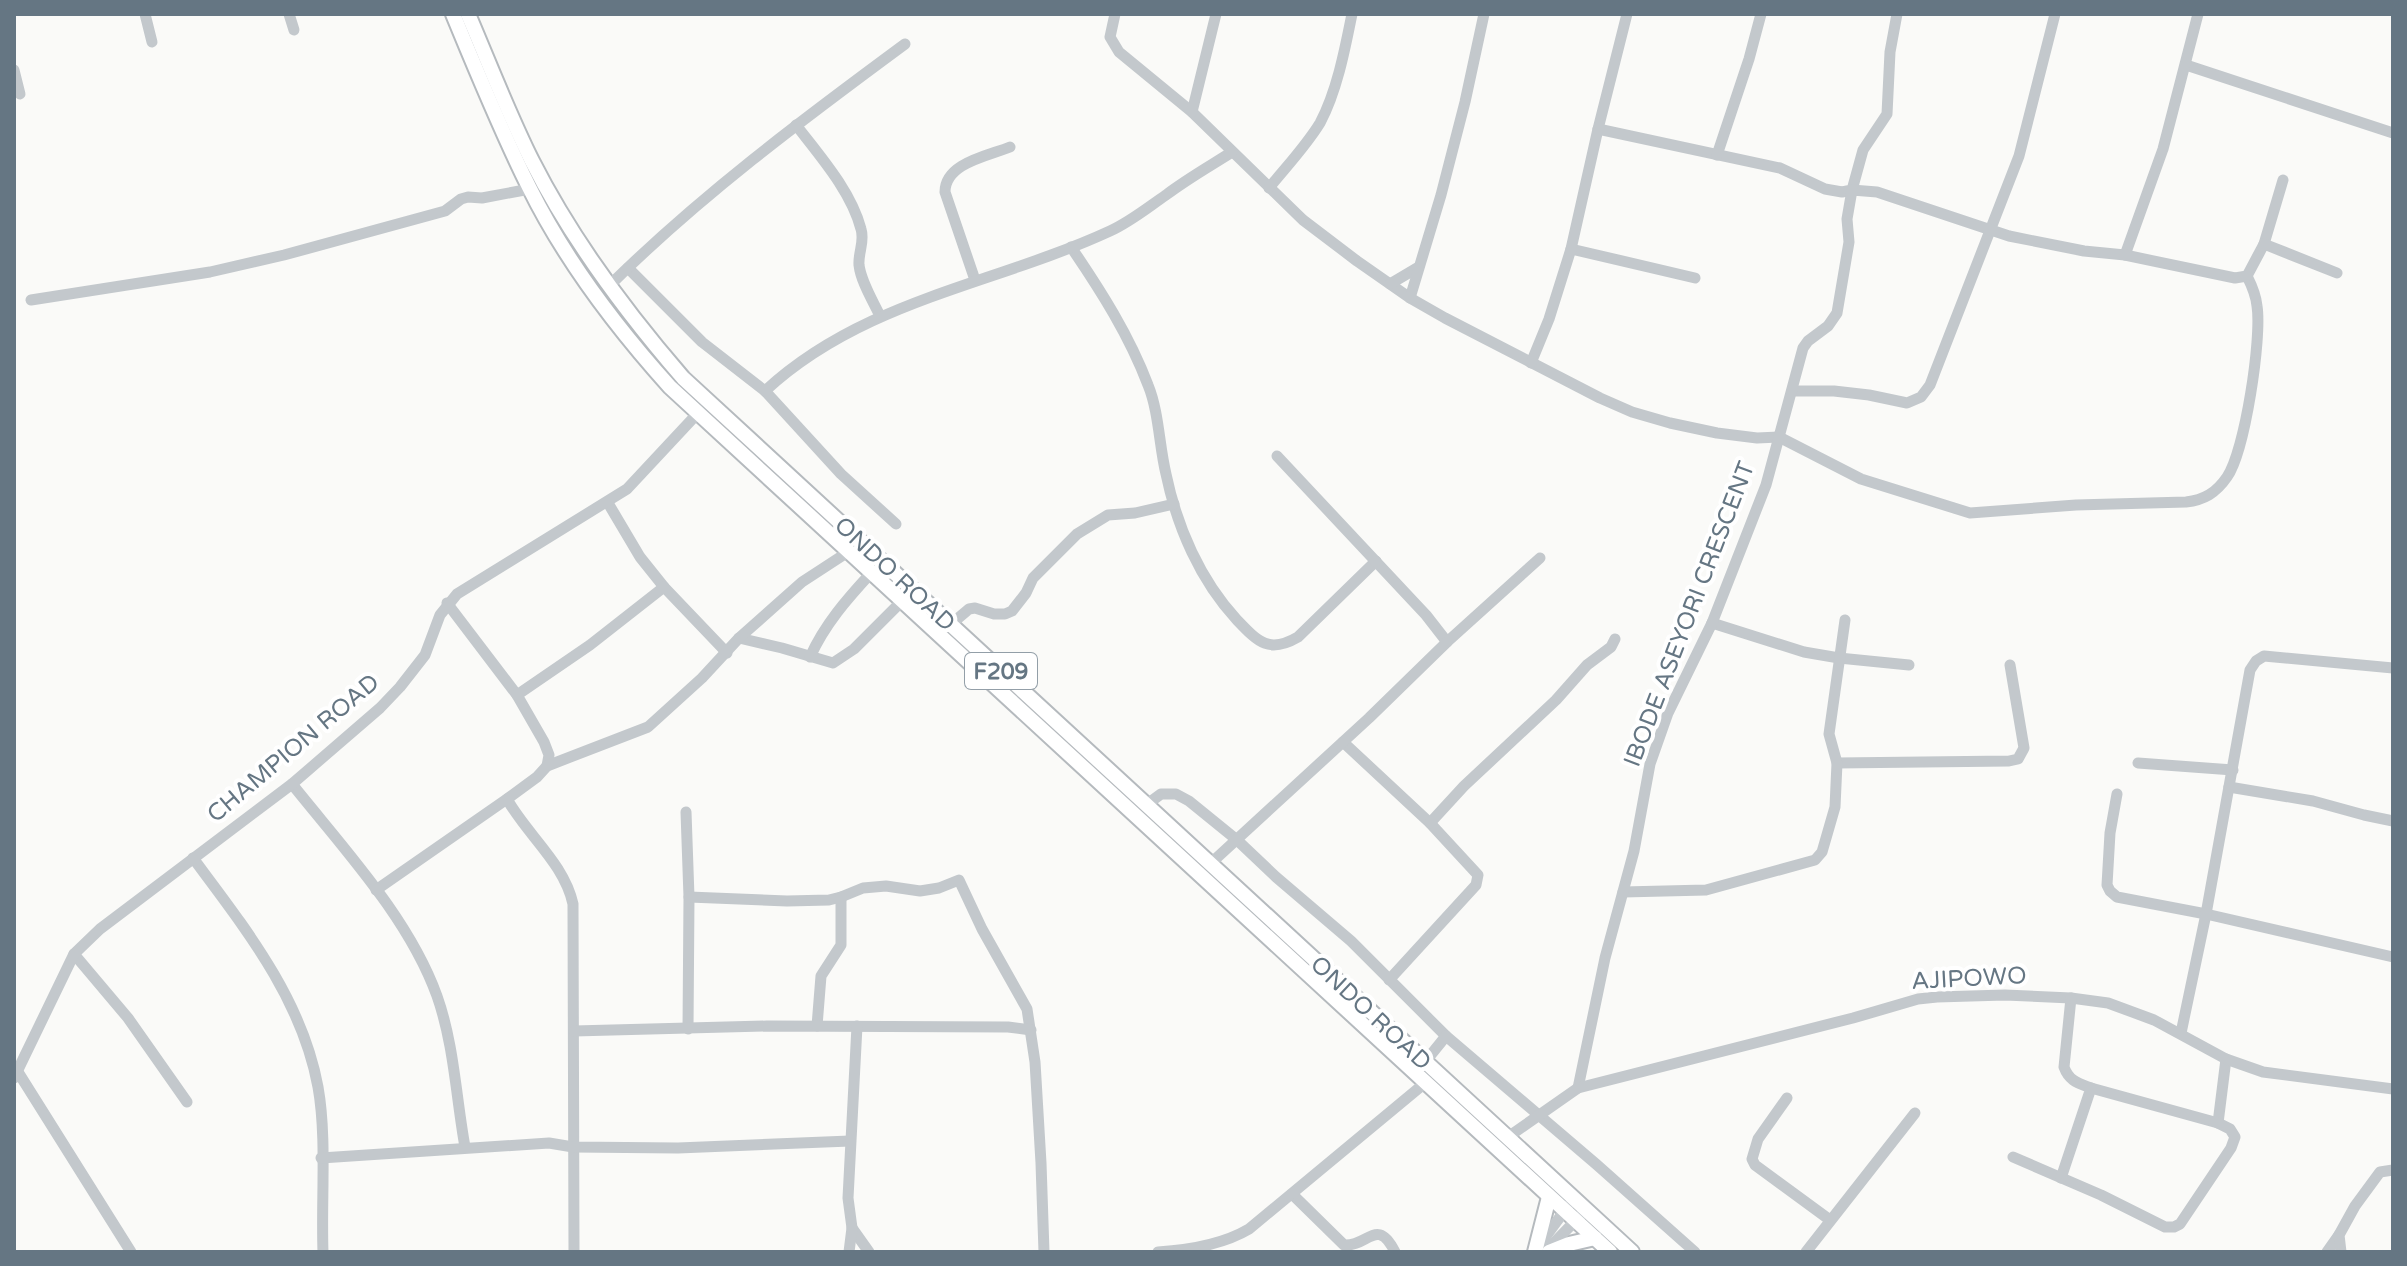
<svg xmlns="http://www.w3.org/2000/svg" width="2407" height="1266" viewBox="0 0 2407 1266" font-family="'Varela Round',sans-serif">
<rect width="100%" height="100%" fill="#fafaf8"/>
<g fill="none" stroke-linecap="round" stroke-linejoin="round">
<g stroke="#b5babe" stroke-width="18">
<g id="major">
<path d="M453,14C477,72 501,131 529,187C565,260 616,327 670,387L1610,1252"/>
<path d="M468,14C489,63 508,113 532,161C572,240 625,311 683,378L1632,1252"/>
<path d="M1535,1252L1549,1197"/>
<path d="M1549,1252L1569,1244L1595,1238"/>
</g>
</g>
<g stroke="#c3c8cc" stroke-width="11">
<path d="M145,14L152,42"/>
<path d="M289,14L294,30"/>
<path d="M1115,14L1110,37L1119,52L1192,112L1303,220L1357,261L1410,298L1445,318L1600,398L1632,412L1670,423L1717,433L1757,438L1779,437L1861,479L1970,513L2076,505L2186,502C2204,500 2216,493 2227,477C2245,451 2262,338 2257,306C2256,295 2252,286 2247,276"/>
<path d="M2186,65L2393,133"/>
<path d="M14,70L20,94"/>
<path d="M1192,112L1216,14"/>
<path d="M796,125C820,156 851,191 861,229C865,242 858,252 859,265C861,282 873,301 880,316"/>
<path d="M1598,129L1780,168L1825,189L1842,192L1852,190L1863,150L1887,114L1890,52L1897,14"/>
<path d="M1717,155L1749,59L1761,14"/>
<path d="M1269,188C1286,167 1306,146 1320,123C1337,91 1345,49 1352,14"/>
<path d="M2264,244L2283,180"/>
<path d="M1071,247C1101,291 1129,335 1148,385C1159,412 1159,445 1166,474C1177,527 1200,580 1237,620C1258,642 1269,654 1298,637L1376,561"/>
<path d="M1571,249L1695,278"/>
<path d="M2125,255L2163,149L2198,14"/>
<path d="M628,268L702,342L765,391L841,474L896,524"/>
<path d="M975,280L945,192C945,163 988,156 1010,147"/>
<path d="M1390,284L1417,268"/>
<path d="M609,286C700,196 802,120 905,44"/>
<path d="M1410,298L1441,195L1465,102L1484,14"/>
<path d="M31,300L210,272L284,255L445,211L461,199L468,197L482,198L530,189"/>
<path d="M1531,363L1549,319L1571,249L1598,129L1627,14"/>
<path d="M765,391C863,300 993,285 1110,231C1130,222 1147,208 1166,195C1187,179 1210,166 1232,152"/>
<path d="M1792,391H1834L1869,395L1907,403L1921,397L1930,385L2019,156L2055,14"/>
<path d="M1277,456L1426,615L1447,642"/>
<path d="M608,503L640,557L664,587L727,653"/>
<path d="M447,603L517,695L544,742L549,755L547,766"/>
<path d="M1712,623L1804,652L1839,658L1909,665"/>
<path d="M950,625L969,609L975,608L994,614H1005L1012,611L1026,593L1033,578L1077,534L1108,515L1135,513L1174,504"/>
<path d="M739,638L782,648L833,663L854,649L902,601"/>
<path d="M810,657C825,624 847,599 871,573"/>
<path d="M517,695L590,645L664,587"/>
<path d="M1343,742L1430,823L1478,875L1476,885L1389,980"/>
<path d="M1837,763L2009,761L2018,759L2024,748L2010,665"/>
<path d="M2138,763L2233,770"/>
<path d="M292,784C343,848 409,918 437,996C454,1044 456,1097 465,1147"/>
<path d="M2229,787L2313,801L2364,815L2393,821"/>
<path d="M2117,794L2110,833L2107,885L2110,891L2117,897L2206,914L2393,957"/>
<path d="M507,799C527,835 564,863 573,904L574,1252"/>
<path d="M1146,805L1161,794H1176L1189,801L1237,840L1276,877L1351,941L1446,1036L1596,1164L1695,1252"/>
<path d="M686,812L689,897L688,1029"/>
<path d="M1430,823L1464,786L1556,700L1587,665L1611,647L1615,639"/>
<path d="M193,858C245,928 302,999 318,1087C327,1137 321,1200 323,1252"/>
<path d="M1210,864L1369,718L1447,642L1540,558"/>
<path d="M376,890L507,799L537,777L547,766L648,727L702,678L739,638L802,582L848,552"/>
<path d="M1623,892L1706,890L1815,860L1822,852L1835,807L1837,763L1829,734L1845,620"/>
<path d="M689,897L787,901L829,900L841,897L863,888L886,886L920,891L939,888L959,880L982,929L1027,1009L1035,1062L1041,1163L1044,1252"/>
<path d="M74,954L128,1018L187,1102"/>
<path d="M817,1026L821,976L841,945V897"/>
<path d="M574,1031L767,1026L1008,1027L1031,1030"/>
<path d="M2181,1033L2206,914L2250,670L2256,661L2264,656L2393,668"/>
<path d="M1425,1062L1446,1036"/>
<path d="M18,1072L131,1252"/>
<path d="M14,1078L74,954L100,929L292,784L380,708L400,687L425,655L440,615L457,594L627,489L697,414"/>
<path d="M1578,1088L1605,958L1634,851L1650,764L1668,713L1712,623L1766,485L1803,348L1808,341L1828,326L1837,313L1849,242L1847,219L1852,190L1877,192L2009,236L2084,251L2125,255L2235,278L2247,276L2264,244L2337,273"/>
<path d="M1787,1098L1758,1139L1752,1159L1755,1165L1830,1220"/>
<path d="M2218,1123L2226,1059"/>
<path d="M1508,1137L1578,1088L1853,1018L1918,999L1937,997L2005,995L2071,998L2108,1003L2154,1020L2226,1059L2263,1072L2393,1089"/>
<path d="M2013,1157L2101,1195L2165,1227H2174L2180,1224L2231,1148L2235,1137L2230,1129L2218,1123L2091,1088"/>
<path d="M321,1158L549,1143L573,1147L678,1148L850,1141"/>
<path d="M2061,1178L2091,1088C2078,1083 2069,1081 2064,1067L2071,998"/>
<path d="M1292,1194L1344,1245C1368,1247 1377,1216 1395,1252"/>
<path d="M852,1228L869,1252"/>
<path d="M1538,1247L1568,1206"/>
<path d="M849,1252L852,1228L848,1198L857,1026"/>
<path d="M1158,1252C1189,1250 1222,1245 1249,1229L1425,1083"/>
<path d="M1545,1252L1581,1215"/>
<path d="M1806,1252L1915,1113"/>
<path d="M2327,1252L2339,1235"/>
<path d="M2341,1252L2339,1235L2355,1206L2380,1172L2393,1170"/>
</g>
<use href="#major" stroke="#fff" stroke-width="14"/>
</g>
<g text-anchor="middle" stroke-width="8" stroke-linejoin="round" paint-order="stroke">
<rect fill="#fff" stroke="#939fa8" stroke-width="2" x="965" y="653" width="72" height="36" rx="6"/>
<g font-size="22" font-weight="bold" fill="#657683">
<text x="1001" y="679">F209</text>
</g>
<g font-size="24" fill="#657683" stroke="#fff">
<text transform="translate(895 574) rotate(43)" y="8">ONDO ROAD</text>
<text transform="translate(1689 614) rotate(-69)" y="8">IBODE ASEYORI CRESCENT</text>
<text transform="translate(293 748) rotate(-40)" y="8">CHAMPION ROAD</text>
<text transform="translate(1969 978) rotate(-3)" y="8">AJIPOWO</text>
<text transform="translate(1371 1013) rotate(43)" y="8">ONDO ROAD</text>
</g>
</g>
<rect width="2407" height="1266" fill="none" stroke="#657683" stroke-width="32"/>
</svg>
